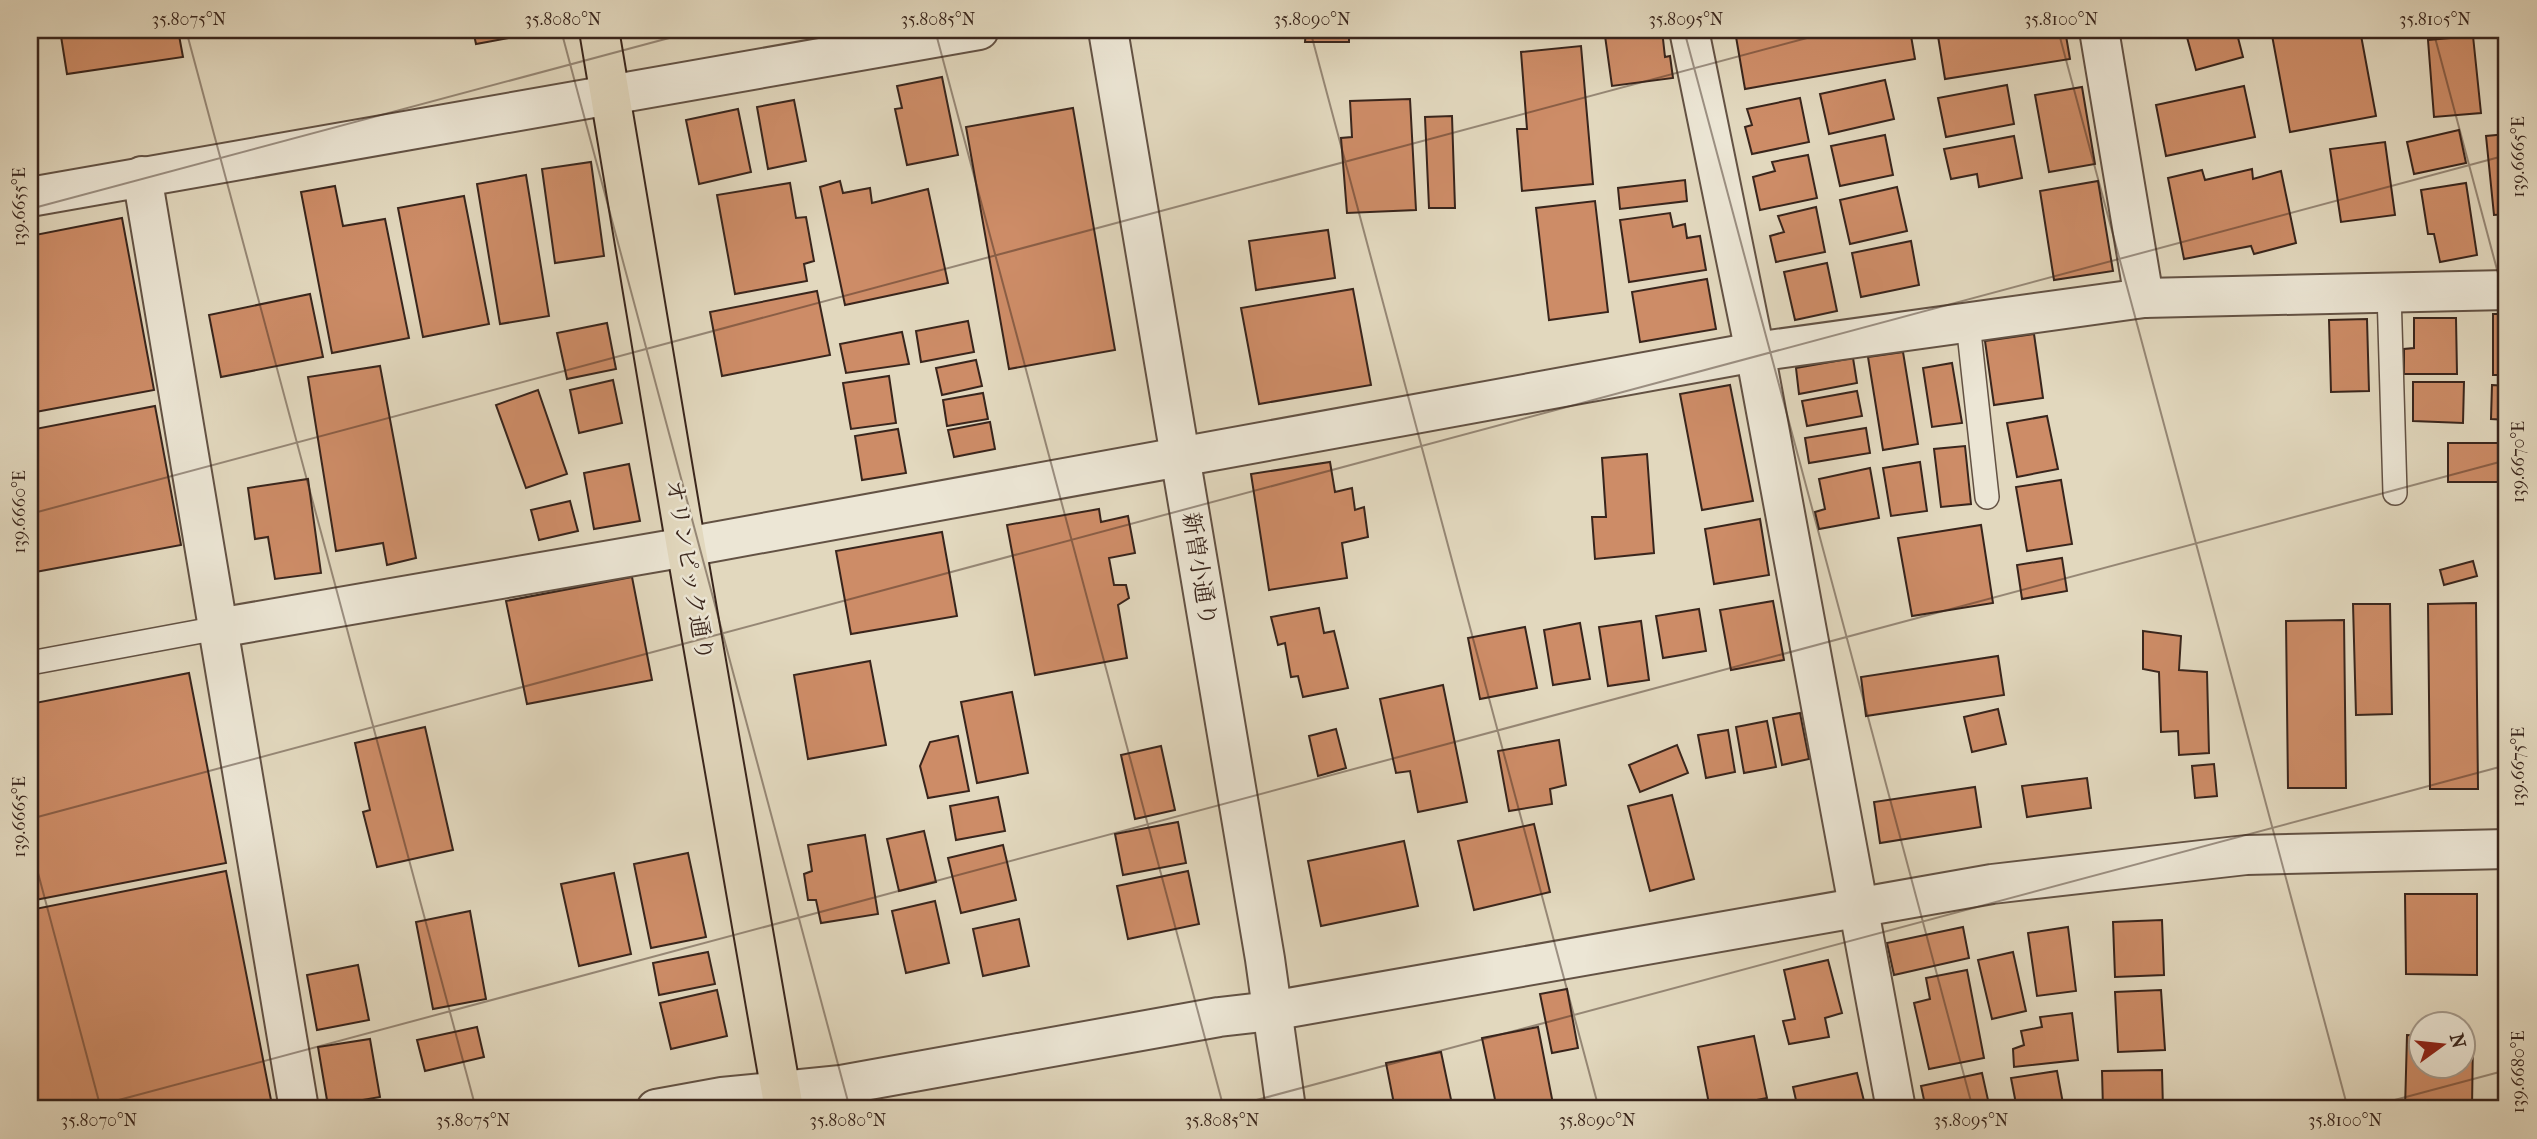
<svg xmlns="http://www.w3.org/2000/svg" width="2537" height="1139" viewBox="0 0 2537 1139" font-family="'IM FELL French Canon','Noto Serif JP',serif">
<rect width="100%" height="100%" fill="#e2d8be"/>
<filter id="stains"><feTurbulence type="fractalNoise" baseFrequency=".00286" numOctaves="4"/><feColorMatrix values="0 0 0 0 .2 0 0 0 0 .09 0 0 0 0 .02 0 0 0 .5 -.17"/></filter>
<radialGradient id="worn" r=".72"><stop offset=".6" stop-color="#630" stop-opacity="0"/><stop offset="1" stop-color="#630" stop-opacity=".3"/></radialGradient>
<g fill="#cd8c67" stroke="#39251c" stroke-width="2">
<path d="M60,30H178L183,57L67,74Z"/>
<path d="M473,30H535V33L476,44Z"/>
<path d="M1306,30H1349V42H1305Z"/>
<path d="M1467,30H1524L1525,33L1468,38Z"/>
<path d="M1662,30L1665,57L1670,56L1673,78L1612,86L1605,36Z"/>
<path d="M1741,30H1910L1915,59L1745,89L1735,31Z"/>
<path d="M1937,30H2065L2070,59L1945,79Z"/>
<path d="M2185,30H2236L2243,57L2196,70Z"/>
<path d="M2271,30H2360L2376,116L2290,132Z"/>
<path d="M2473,36L2481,113L2434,117L2428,40Z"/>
<path d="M1581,46L1593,184L1522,191L1517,129H1527L1521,52Z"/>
<path d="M942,77L958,155L907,165L895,109L902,108L897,86Z"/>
<path d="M1885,80L1894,119L1829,134L1820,94Z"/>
<path d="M2007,85L2014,124L1946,137L1938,98Z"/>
<path d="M2244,86L2255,137L2166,156L2156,105Z"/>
<path d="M2082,87L2095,164L2049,172L2035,95Z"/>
<path d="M1800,98L1809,142L1752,154L1745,127L1752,125L1747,109Z"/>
<path d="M1410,99L1416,210L1347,213L1341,138L1352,137L1350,101Z"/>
<path d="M794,100L806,161L768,169L757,107Z"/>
<path d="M1073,108L1115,350L1009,369L966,127Z"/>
<path d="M738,109L751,172L699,184L686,120Z"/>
<path d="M1452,116L1455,208H1429L1425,117Z"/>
<path d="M2459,130L2466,163L2414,174L2407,142Z"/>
<path d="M2507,134V214L2494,215L2486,136Z"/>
<path d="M1885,135L1893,175L1840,186L1831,146Z"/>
<path d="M2014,136L2022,178L1979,187L1977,174L1951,179L1944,149Z"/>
<path d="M2385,142L2395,215L2341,222L2330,149Z"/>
<path d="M1808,155L1817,198L1760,210L1753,177L1775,171L1772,162Z"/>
<path d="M591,162L604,256L555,263L542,169Z"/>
<path d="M2252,169L2253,179L2281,171L2296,243L2254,254L2251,246L2184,259L2168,178L2202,170L2205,180Z"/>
<path d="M526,175L549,316L500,324L477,184Z"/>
<path d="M1685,180L1687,201L1620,209L1618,188Z"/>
<path d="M840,181L843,193L870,188L872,203L928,189L948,283L845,305L820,187Z"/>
<path d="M2098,181L2113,271L2054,280L2040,191Z"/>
<path d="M790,183L796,218L806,217L814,261L804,264L807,281L735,294L717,195Z"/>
<path d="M2466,183L2477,255L2440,262L2434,234H2428L2421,190Z"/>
<path d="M335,186L343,226L385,219L409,338L332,353L301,192Z"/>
<path d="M1897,187L1907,231L1850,244L1840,200Z"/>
<path d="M464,196L489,324L423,337L398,208Z"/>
<path d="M1595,201L1608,312L1549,320L1536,208Z"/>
<path d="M1816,207L1825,252L1776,262L1770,236L1784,232L1778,216Z"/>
<path d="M1670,213L1673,227L1685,224L1687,238L1700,236L1706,270L1629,282L1620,220Z"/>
<path d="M122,218L154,390L30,413V236Z"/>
<path d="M1328,230L1335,278L1256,290L1249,241Z"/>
<path d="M1911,241L1919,285L1861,297L1852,253Z"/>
<path d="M1827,263L1837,311L1795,320L1784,272Z"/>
<path d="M1707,279L1716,329L1640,342L1632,292Z"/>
<path d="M1353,289L1371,385L1259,404L1241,308Z"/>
<path d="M817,291L830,355L722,376L710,312Z"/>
<path d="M310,294L323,357L221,377L209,315Z"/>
<rect x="2493" y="314" width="14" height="61"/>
<path d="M2414,318H2456L2457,374H2404V349L2414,348Z"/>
<path d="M2367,319L2369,391L2331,392L2329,320Z"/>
<path d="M968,321L974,352L921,362L916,331Z"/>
<path d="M607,323L616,369L567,379L557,333Z"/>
<path d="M902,332L909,364L846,373L840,344Z"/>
<path d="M2034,334L2043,398L1994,405L1985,341Z"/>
<path d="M1903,352L1918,444L1883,450L1868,357Z"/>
<path d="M1853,358L1857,383L1799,394L1796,368Z"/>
<path d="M976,360L982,386L942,395L936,368Z"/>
<path d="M1952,363L1962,423L1932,427L1923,368Z"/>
<path d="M380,366L416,558L387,565L383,543L336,551L308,377Z"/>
<path d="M889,376L896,423L851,429L843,383Z"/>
<path d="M613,380L622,423L579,433L570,390Z"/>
<path d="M2413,382H2464L2463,423L2413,421Z"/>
<path d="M1730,385L1753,501L1702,510L1680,394Z"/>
<path d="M2492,385L2507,386V420L2491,419Z"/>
<path d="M538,390L567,474L526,488L496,405Z"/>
<path d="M1857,391L1862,416L1807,426L1802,401Z"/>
<path d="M983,393L988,419L947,426L943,400Z"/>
<path d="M155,406L181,545L30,573V430Z"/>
<path d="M2047,416L2058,469L2017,477L2007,423Z"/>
<path d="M990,422L995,449L954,457L948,430Z"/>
<path d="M1866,428L1870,453L1809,463L1805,438Z"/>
<path d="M898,429L906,473L862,480L855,436Z"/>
<rect x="2448" y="443" width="59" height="39"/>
<path d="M1965,446L1971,504L1941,507L1934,449Z"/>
<path d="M1647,454L1654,553L1595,559L1592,517H1606L1602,458Z"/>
<path d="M1330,462L1335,492L1352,488L1355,510L1364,507L1368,537L1342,543L1347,578L1269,590L1251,474Z"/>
<path d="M1920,462L1927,511L1891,516L1883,468Z"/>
<path d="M629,464L640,521L594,529L584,473Z"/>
<path d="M1870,468L1879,518L1819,529L1815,512L1825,509L1819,479Z"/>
<path d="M308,479L321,573L275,579L268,537L255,539L248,488Z"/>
<path d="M2061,480L2072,544L2027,551L2016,487Z"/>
<path d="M570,501L578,531L539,540L531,510Z"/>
<path d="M1099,509L1101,522L1128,516L1135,553L1109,558L1114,585H1126L1129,598L1118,605L1127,658L1035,675L1007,525Z"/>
<path d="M1760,519L1769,575L1714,584L1705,529Z"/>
<path d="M1981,525L1993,603L1912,616L1898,538Z"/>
<path d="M942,532L957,616L851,634L836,551Z"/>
<path d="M2062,558L2067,591L2022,599L2017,565Z"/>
<path d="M2473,561L2477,576L2444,585L2440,570Z"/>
<path d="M632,577L652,680L527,704L506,601Z"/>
<path d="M1773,601L1784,660L1731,670L1720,610Z"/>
<path d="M2476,603L2478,789H2430L2428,604Z"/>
<path d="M2353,604H2390L2392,714L2356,715Z"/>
<path d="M1319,608L1324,633L1334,631L1348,688L1303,697L1298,676L1291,677L1285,643L1278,645L1271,617Z"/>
<path d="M1699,609L1706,651L1663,658L1656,616Z"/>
<path d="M2344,620L2346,788H2288L2286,621Z"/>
<path d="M1641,621L1649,680L1608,686L1599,627Z"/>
<path d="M1580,623L1590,679L1553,685L1544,630Z"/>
<path d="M1525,627L1537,688L1480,699L1468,638Z"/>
<path d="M2143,631L2181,636L2179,670L2207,672L2209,753L2179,755L2178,731L2161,732L2159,672L2143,669Z"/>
<path d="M1998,656L2004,695L1866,716L1861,677Z"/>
<path d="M870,661L886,745L808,759L794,675Z"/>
<path d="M189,673L226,863L30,901V704Z"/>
<path d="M1443,685L1467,802L1418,812L1410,771L1396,773L1380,699Z"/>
<path d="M1012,692L1028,773L977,783L961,702Z"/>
<path d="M1998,709L2006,744L1972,752L1964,717Z"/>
<path d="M1800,713L1809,759L1782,765L1773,718Z"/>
<path d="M1767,721L1776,767L1744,773L1736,727Z"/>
<path d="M425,727L453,850L377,867L363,812L370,810L355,743Z"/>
<path d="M1336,729L1346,768L1318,776L1309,736Z"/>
<path d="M1728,730L1735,772L1706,778L1698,735Z"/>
<path d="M958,736L969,791L928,798L920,766L930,742Z"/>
<path d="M1559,740L1566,785L1550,789L1552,804L1509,811L1498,751Z"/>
<path d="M1677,745L1688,773L1640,792L1629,765Z"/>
<path d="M1161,746L1175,810L1135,819L1121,755Z"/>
<path d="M2214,764L2217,796L2195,798L2192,766Z"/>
<path d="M2087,778L2091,808L2027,817L2022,786Z"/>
<path d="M1975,787L1981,827L1880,843L1874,802Z"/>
<path d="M1672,795L1694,879L1650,891L1628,806Z"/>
<path d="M998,797L1005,831L956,840L950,806Z"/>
<path d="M1178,822L1186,863L1123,875L1115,834Z"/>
<path d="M1534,824L1550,892L1474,910L1458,841Z"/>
<path d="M924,831L936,882L899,891L887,839Z"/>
<path d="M865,835L878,914L821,923L816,900H808L804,874L812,871L808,845Z"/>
<path d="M1404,841L1418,906L1321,926L1308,861Z"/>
<path d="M1003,845L1016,900L961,913L948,858Z"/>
<path d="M688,853L706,937L651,948L634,864Z"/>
<path d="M226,871L271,1100L225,1109H30V910Z"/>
<path d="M1188,871L1199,924L1128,939L1117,886Z"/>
<path d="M614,873L631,954L579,966L561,884Z"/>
<path d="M2501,889H2507V1073H2498Z"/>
<path d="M2405,894H2477V975L2406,974Z"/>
<path d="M935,901L949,963L906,973L892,911Z"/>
<path d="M470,911L486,999L433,1009L416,922Z"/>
<path d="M1019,919L1029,966L983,976L973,929Z"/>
<path d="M2162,920L2164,975L2115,977L2113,922Z"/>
<path d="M1963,927L1969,958L1894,975L1887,943Z"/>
<path d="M2068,927L2076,991L2037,996L2028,933Z"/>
<path d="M708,952L715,984L659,995L653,963Z"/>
<path d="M2013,952L2026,1011L1992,1019L1978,960Z"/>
<path d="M1828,960L1842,1013L1825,1018L1829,1037L1789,1044L1783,1021L1795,1019L1784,970Z"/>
<path d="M358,965L369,1020L317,1030L307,975Z"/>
<path d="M1967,970L1984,1058L1929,1069L1914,1003L1930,999L1926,978Z"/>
<path d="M1567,989L1578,1048L1552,1053L1540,994Z"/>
<path d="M717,990L727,1036L671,1049L660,1003Z"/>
<path d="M2161,990L2165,1050L2118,1052L2115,992Z"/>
<path d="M2072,1013L2078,1060L2014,1067L2013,1049L2024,1045L2021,1031L2042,1027L2040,1017Z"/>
<path d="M477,1027L484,1057L425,1071L417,1040Z"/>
<path d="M1538,1027L1554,1109H1497L1482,1038Z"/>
<path d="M2407,1035L2422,1036V1066H2464V1037H2473L2472,1109H2405Z"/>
<path d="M1754,1036L1767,1098L1710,1109L1698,1047Z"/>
<path d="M370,1039L380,1097L328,1106L318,1047Z"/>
<path d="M1441,1052L1453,1109H1395L1386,1063Z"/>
<path d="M2162,1070L2163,1109H2103L2102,1071Z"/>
<path d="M2057,1071L2064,1109H2017L2011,1078Z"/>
<path d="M1857,1073L1866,1109H1798L1793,1087Z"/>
<path d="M1982,1073L1990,1109H1926L1921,1086Z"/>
<path d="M1239,1104L1241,1109H1211Z"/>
</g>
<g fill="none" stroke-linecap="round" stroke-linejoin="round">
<g stroke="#635244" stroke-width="26">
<g id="service">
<path d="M2389,292L2395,493"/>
<path d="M1968,323L1987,497"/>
<path d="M30,663L218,628"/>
</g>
</g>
<g stroke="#635244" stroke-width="42">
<g id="minor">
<path d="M1689,30L1755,352L1896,1109"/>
<path d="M2099,30L2144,298"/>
<path d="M142,176L299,1109"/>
<path d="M218,628L686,547L1755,352L2144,298L2507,290"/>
</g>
</g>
<g stroke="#635244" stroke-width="42">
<g id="tertiary">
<path d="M1108,30L1265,959L1286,1109"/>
<path d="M30,197L979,30"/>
<path d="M656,1109L722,1097L841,1085L1219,1017L1271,1011L1992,884L2246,855L2507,849"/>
</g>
</g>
<g stroke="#39251c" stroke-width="42">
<path id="primary" d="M599,30L686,547L784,1109"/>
</g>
<use href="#service" stroke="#ece6d5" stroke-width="23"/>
<use href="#minor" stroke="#ece6d5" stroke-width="38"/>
<use href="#tertiary" stroke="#ece6d5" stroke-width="38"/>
<use href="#primary" stroke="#e2d8be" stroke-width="38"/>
</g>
<path fill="none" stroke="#39251c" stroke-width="2" stroke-opacity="0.45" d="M186,30L476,1109M561,30L850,1109M935,30L1224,1109M1310,30L1599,1109M1684,30L1973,1109M2058,30L2348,1109M2433,30L2507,307M30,209L699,30M30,514L1837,30M30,819L2507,155M30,843L101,1109M85,1109L2507,460M1223,1109L2507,765M2361,1109L2507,1070"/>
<g text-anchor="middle" stroke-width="5" stroke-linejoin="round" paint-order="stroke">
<g font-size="23" fill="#39251c" stroke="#ece6d5">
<text transform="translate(1200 569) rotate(81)" y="8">新曽小通り</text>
<text transform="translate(690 570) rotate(80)" y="8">オリンピック通り</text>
</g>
</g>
<rect width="2537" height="1139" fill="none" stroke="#e2d8be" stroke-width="77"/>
<g transform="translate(2442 1045) rotate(75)"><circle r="33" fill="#ece6d5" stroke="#a4998b" stroke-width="2"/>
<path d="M0-5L12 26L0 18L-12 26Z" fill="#8f2418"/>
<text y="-10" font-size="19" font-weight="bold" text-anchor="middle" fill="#39251c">N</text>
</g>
<rect x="38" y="38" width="2460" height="1062" fill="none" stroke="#39251c" stroke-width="2.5"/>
<g font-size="18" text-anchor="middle" fill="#39251c">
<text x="189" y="25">35.8075°N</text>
<text x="563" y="25">35.8080°N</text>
<text x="938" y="25">35.8085°N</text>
<text x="1312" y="25">35.8090°N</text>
<text x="1686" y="25">35.8095°N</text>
<text x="2061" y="25">35.8100°N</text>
<text x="2435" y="25">35.8105°N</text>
<text transform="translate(2518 157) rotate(-90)" y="6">139.6665°E</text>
<text transform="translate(19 207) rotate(-90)" y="6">139.6655°E</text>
<text transform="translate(2518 462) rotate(-90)" y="6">139.6670°E</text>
<text transform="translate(19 512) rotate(-90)" y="6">139.6660°E</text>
<text transform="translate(2518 767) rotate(-90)" y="6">139.6675°E</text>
<text transform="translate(19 817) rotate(-90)" y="6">139.6665°E</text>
<text transform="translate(2518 1072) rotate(-90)" y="6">139.6680°E</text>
<text x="99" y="1126">35.8070°N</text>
<text x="473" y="1126">35.8075°N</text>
<text x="848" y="1126">35.8080°N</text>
<text x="1222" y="1126">35.8085°N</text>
<text x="1597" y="1126">35.8090°N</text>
<text x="1971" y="1126">35.8095°N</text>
<text x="2345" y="1126">35.8100°N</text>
</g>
<rect width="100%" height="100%" filter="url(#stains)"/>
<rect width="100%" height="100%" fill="url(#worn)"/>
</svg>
